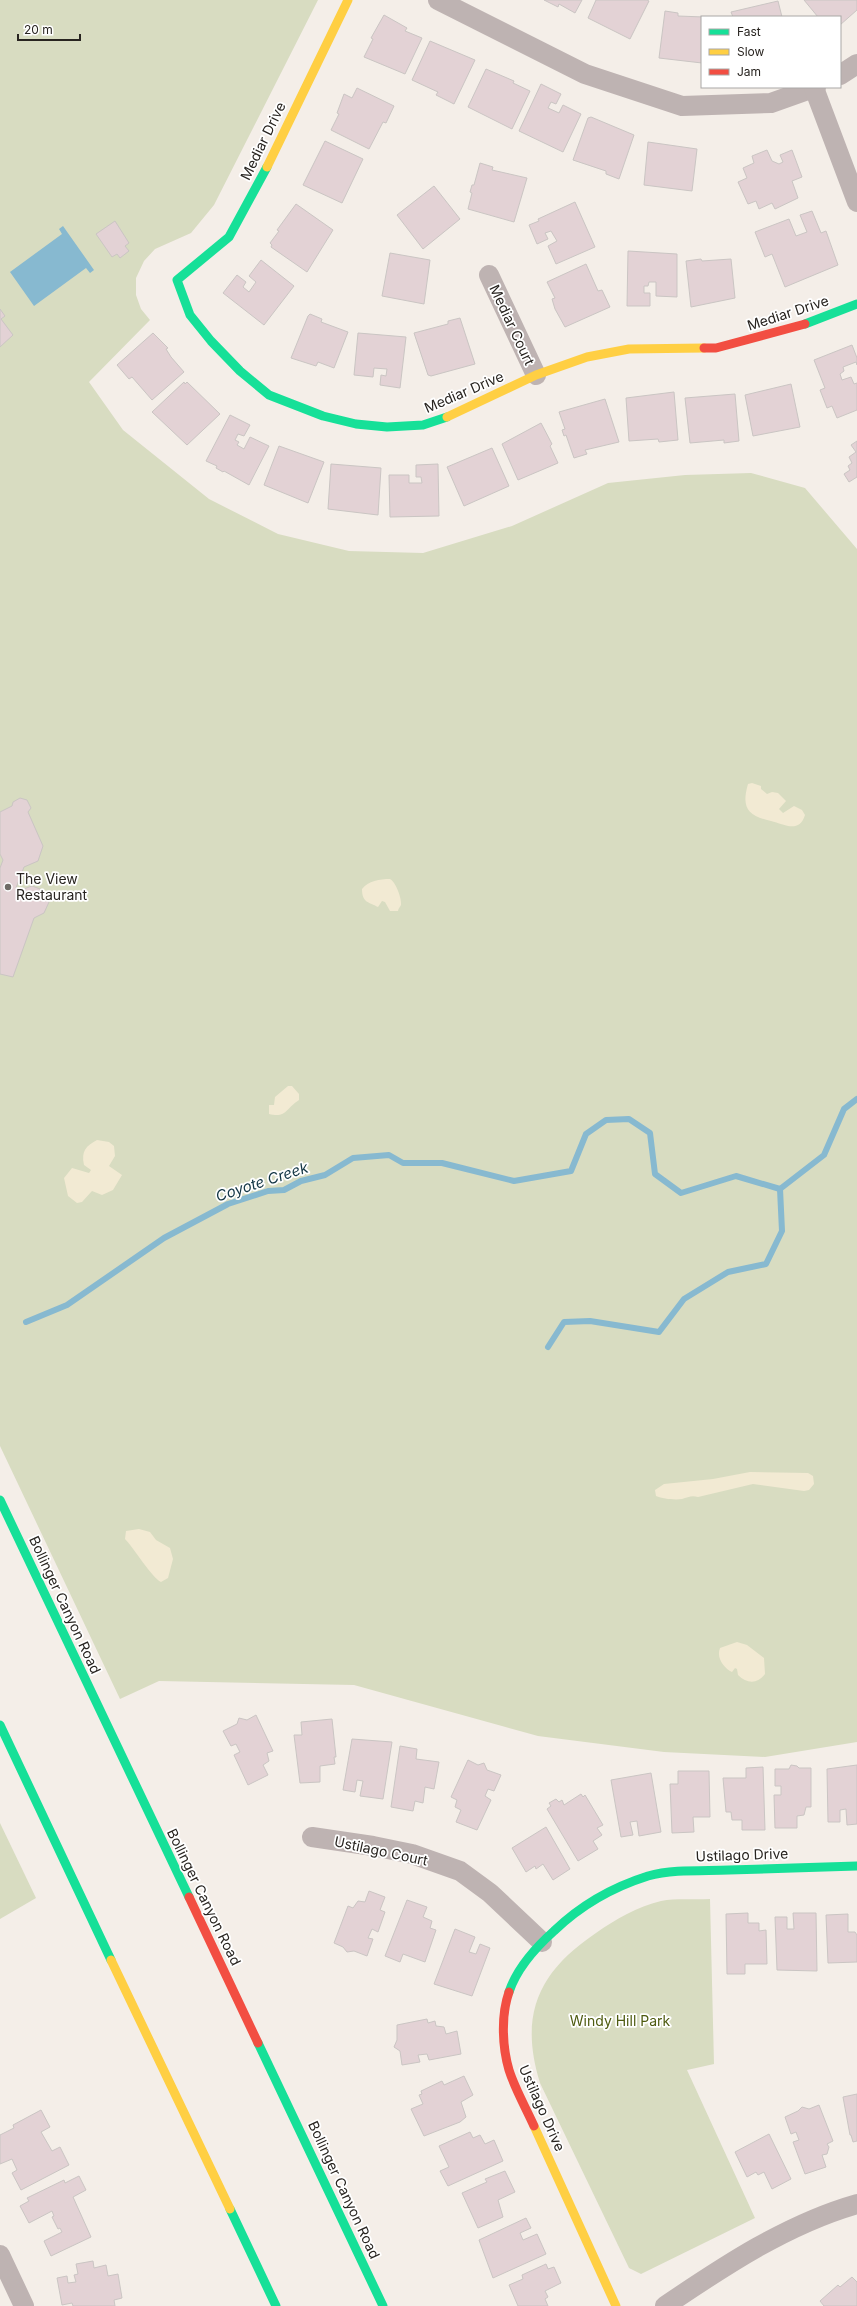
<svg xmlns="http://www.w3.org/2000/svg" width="857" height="2306" viewBox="0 0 857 2306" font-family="Inter,sans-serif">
<rect width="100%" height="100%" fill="#f4eee8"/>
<g fill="#d8dcc1">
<path d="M0,0H318L214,205L191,233L155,249L144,261L136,278V295L141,309L150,320L89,382L123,430L209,499L278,534L349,551L423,553L512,526L608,483L685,475L751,473L805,488L857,549V1742L765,1757L664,1752L538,1736L354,1685L159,1681L120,1699L0,1446Z"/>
<path d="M0,1823L36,1898L0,1919Z"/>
<path d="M710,1899L714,2064L687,2070L755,2218L641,2274L629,2268L540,2083C519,2015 538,1972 596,1933C616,1919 637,1907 661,1901C676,1898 694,1900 710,1899Z"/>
</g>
<g fill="#f2ead3">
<path d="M752,783L761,786V789L767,794L772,792L778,793L786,801L779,809L783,813L794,806L802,810L805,815C799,834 784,824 771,821C748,816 741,808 748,784Z"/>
<path d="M390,879C396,882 402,899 401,905C400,907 398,909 398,911H390L385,902L382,901L378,907C369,902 362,903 362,889C368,881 380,879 390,879Z"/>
<path d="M288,1086H292L299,1094V1100C285,1109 287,1118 269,1114V1105H274L275,1097Z"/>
<path d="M97,1140L109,1142L114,1146L115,1156L109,1166L122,1175L113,1190L102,1195L92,1191L82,1202L77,1203L68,1196L64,1178L72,1168L89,1173L91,1170L84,1165C81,1151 86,1146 97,1140Z"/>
<path d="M750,1472L808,1473L813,1476L814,1484L809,1490L804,1491L753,1484L698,1497C692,1495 688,1497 682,1499C675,1500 663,1499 656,1496L655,1490L664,1484L713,1479Z"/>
<path d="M139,1529L150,1532L156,1540L170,1548L173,1559L168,1578L161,1582C152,1578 134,1548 125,1539L126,1531Z"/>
<path d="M737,1642L747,1645L764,1658L765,1674C758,1684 747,1684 738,1675L737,1669L735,1668L732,1672C724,1668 716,1658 720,1648Z"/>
</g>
<path fill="#87b9d0" d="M63,226L94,270L90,273L86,268L34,306L10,272L62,234L59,229Z"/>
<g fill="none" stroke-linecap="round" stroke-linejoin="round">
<g stroke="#87b9d0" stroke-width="6">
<path d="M780,1189L824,1155L844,1109L857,1099"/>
<path d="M26,1322L67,1305L164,1238L228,1204L268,1191L284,1190L301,1181L325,1175L353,1158L389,1155L403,1163H442L514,1181L571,1171L586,1134L606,1120L629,1119L650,1133L655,1174L681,1193L736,1176L780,1189"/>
<path d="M548,1347L564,1322L590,1321L659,1332L684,1299L728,1272L766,1264L782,1231L780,1189"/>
</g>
</g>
<g fill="#e3d2d5" stroke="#cac5c3">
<path d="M544,0H582L575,13L559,4L558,7Z"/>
<path d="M596,0H647L649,1L630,39L588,18Z"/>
<path d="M804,0H857V10L840,25V17H818Z"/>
<path d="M778,1L782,17H733L731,12Z"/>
<path d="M665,11L678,13V16L704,17H702V63L659,58Z"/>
<path d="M384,15L407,28L405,31L422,38L405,74L364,57L373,39L371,38Z"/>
<path d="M430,41L475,60L454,104L436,95L438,92L412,80Z"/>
<path d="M486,69L514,81L513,83L530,91L512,129L468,107Z"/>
<path d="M541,84L561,94L556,104L551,102L548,108L559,113L563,105L581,114L563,152L519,131Z"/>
<path d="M357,88L394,106L386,123L383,122L369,149L331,130L339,114L337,113L344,94L352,98Z"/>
<path d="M591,117L634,135L619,179L606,174V171L573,160L588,118Z"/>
<path d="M325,141L363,159L342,203L303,185Z"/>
<path d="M648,142L697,149L692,191L644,185Z"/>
<path d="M767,150L772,161L779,164L783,162L780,155L792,150L802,177L792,181L798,198L775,209L772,203L759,209L756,201L748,204L738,182L747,178L743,168L754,163L752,156Z"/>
<path d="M480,163L493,167L492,170L527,178L514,222L468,209L472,193L470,192L472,185H474Z"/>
<path d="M434,186L460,219L423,249L397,215Z"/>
<path d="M575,202L595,247L556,264L548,246L557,241L551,231L545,233L548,239L537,244L529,225L539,221L538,219Z"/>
<path d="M296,204L333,230L307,272L271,247L272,245L270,243L279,231L277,230Z"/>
<path d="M812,211L821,233L826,231L838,265L785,287L772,254L765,257L755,232L789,219L796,236L807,232L800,215Z"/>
<path d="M115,221L129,243L125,246L129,251L120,258L117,254L112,257L96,234Z"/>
<path d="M628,251L677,254V297L656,296V282H649L648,286H644V293H650V306H627Z"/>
<path d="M390,253L430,260L424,304L382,296Z"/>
<path d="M701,259L702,261L731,259L735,298L691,307L686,261Z"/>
<path d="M261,260L294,286L264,325L223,293L237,275L246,282L243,287L249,292L256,282L249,276Z"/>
<path d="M586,264L598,291L602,290L610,307L565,327L555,309L552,299L555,298L547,282Z"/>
<path d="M0,309L5,316L1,319L13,335L0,347Z"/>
<path d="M310,314L322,319L321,322L348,332L334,368L318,362L316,366L291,358L308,316Z"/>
<path d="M460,318L475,364L431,376L428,375L414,333L448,324V321Z"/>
<path d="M153,333L168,348L166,349L171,357L184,372L152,400L132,377L129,379L117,365Z"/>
<path d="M358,333L406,337L400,388L380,385L381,375L386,376L387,369L374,368L373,377L354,375Z"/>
<path d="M852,345L857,358V365L856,362L843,367L844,371L840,374L842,380L851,377L854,384L857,383V410L837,418L832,406L827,408L820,390L825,388L814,360Z"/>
<path d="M184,382L185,384L187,382L220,414L187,445L152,412Z"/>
<path d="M791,384L800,427L753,436L745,395Z"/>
<path d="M674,392L678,440L659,442L658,439L629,441L626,398Z"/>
<path d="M735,394L739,441L724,443V440L690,443L685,398Z"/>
<path d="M605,399L619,442L585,450L587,454L574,458L566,435L564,436L562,430L565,429L559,412Z"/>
<path d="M230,415L250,425L244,436L238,434L235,440L239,442L237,445L244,449L250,437L269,446L249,485L224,471L223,472L216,468L217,466L206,461Z"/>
<path d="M541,423L552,444L550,446L558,463L518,480L502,444Z"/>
<path d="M857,441V477L849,482L844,474L850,470L848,466L852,463L849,457L856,452L851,445Z"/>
<path d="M279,446L324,462L308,503L264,485Z"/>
<path d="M492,448L509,486L464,506L447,467Z"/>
<path d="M331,464L381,468L378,515L328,509Z"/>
<path d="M438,464L439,516L390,517L389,475H409V483H422L421,477H416V465Z"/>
<path d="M20,798L27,800L31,808L28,812L43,846L38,861L24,867L16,888L21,890L32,886L43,890L49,902L44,913L34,918L13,977L0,974V868L3,860L0,854V812L12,806L13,802Z"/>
<path d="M256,1715L273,1751L267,1753L269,1761L263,1765L268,1775L248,1785L234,1755L240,1752L236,1744L231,1746L223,1731L237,1724L239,1718L247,1720Z"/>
<path d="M332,1719L336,1757H334L335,1764L320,1766V1782L300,1783L294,1735H302L301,1722Z"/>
<path d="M352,1739L392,1742L383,1799L360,1796L363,1781L357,1780L355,1792L343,1790Z"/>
<path d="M400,1746L417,1749L416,1759L439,1762L434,1789L425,1787L423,1803L415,1801L413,1811L391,1807Z"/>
<path d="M468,1760L478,1765L484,1763L487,1770L501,1775L494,1791L488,1789L485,1796L491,1800L477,1830L456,1822L461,1810L455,1807L457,1800L451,1797Z"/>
<path d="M791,1765L797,1766L799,1768H811V1807H806L804,1815L797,1816V1828H775L774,1795H781V1786H775V1769H789Z"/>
<path d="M857,1765V1824L847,1825L846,1809L840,1810V1822H828L827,1769Z"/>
<path d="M763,1767L765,1830H742V1820H732L731,1812H726L723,1778H746V1768Z"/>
<path d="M678,1771H709L710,1817H693L694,1832L672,1833L670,1784H678Z"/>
<path d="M651,1773L661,1832L639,1836L637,1821L630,1822L633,1835L621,1837L611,1780Z"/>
<path d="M581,1794L583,1797L585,1795L603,1825L597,1828L602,1835L593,1841L598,1849L578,1861L547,1809L551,1806L549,1803L556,1799L559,1802L562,1800L564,1805Z"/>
<path d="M546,1827L570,1869L553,1880L543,1864L536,1869L535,1866L526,1872L512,1848Z"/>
<path d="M369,1891L385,1897L380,1910L385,1912L378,1932L372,1929L368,1938L373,1939L367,1956L354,1951L347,1952L343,1947L334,1943L348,1906L353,1908L358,1901L365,1902Z"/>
<path d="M407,1900L427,1907L423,1917L432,1921L430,1928L436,1930L425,1962L403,1954L400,1962L385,1956Z"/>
<path d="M748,1913V1923H759V1931L766,1930L767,1964H745V1974H727L726,1914Z"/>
<path d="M793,1913H816L817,1971L777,1970L775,1917H787V1929H794Z"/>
<path d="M848,1914V1932H855L857,1935V1962L828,1963L826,1915Z"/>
<path d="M455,1929L475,1937L469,1952L476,1954L480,1944L490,1948L472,1996L434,1984Z"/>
<path d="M427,2019L428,2023L435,2021L436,2026L444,2027L446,2034L457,2031L461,2054L429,2060L427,2054L418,2055L420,2062L402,2065L400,2051L394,2047L397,2040V2025Z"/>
<path d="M464,2076L473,2095L461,2102L466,2117L460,2122L424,2136L411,2109L423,2104L419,2095L422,2094L421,2091L442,2081L444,2085Z"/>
<path d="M857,2094V2141L853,2142L851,2135H850L843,2097Z"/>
<path d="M819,2105L833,2141L827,2144L829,2147L827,2154L822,2155L826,2167L805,2174L793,2142L799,2140L796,2132L791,2134L785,2117L798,2111L802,2107L809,2109Z"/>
<path d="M41,2110L50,2127L41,2132L52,2151L60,2147L69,2165L21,2190L12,2173L17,2170L12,2159L0,2164V2135L14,2128L13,2125Z"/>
<path d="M470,2132L473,2138L480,2135L485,2144L494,2140L503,2161L448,2186L440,2171L449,2167L439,2146Z"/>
<path d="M769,2134L791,2179L772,2189L764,2172L758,2175L756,2172L747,2177L735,2152Z"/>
<path d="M505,2171L515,2192L498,2200L503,2217L478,2228L462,2193L487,2182L485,2179Z"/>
<path d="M79,2176L86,2190L73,2197L91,2237L51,2256L44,2241L62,2232L60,2228L58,2229L52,2217L54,2216L52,2211L29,2223L20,2206L29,2201L27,2198L64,2180L65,2183Z"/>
<path d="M526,2218L531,2228L520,2233L523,2240L537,2234L546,2254L493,2278L479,2240Z"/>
<path d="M93,2261L94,2268L106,2265L108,2276L118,2274L122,2298L114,2300L115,2306H73L72,2303L62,2305L57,2278L67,2276L68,2283L76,2282L74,2275L78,2274L76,2264Z"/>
<path d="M546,2264L548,2269L554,2267L561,2283L545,2291L548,2297L545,2299L548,2306H518L509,2285L523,2279L522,2275Z"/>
<path d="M852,2277L857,2282V2306H824L820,2301L838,2285L840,2287Z"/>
</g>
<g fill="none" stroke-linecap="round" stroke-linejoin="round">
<g stroke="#beb3b2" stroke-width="20">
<path d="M438,0L585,74L682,106L771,103L816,87"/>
<path d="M840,75L857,64"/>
<path d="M814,88L857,202"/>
<path d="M489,275L536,375"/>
<path d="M312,1837L373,1846L412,1854L460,1871L490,1893L542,1942"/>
<path d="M0,2255L24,2306"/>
<path d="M665,2306C724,2266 787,2224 857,2204"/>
</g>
<g stroke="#16e098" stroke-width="9">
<path d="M267,167L229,237L177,280L190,315L211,341L240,371L269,395L323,416L356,424L387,427L423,425L447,417"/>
<path d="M805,324L857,304"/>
<path d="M0,1500L189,1897"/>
<path d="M0,1725L111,1960"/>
<path d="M509,1992C517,1968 535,1948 554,1931C580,1906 613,1887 648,1876C673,1869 703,1871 729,1870C772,1869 814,1867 857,1866"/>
<path d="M258,2043L383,2306"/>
<path d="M230,2209L276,2306"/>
</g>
<g stroke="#ffcf43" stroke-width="9">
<path d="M267,167L348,0"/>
<path d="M447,417L536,375L587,357L629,349L704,348"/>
<path d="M111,1960L230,2209"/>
<path d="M534,2126L616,2306"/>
</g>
<g stroke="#f24e42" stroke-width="9">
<path d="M704,348H716L805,324"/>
<path d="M189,1897L258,2043"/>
<path d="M509,1992C501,2015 502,2046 509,2070C515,2089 526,2108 534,2126"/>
</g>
</g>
<circle fill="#6f6b66" stroke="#fff" stroke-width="1.5" cx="8" cy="887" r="4"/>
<g text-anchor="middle" stroke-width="3.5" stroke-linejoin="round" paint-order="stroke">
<g font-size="14" fill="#282420" stroke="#fff">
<text transform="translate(263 141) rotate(-64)" y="5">Mediar Drive</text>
<text transform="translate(788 313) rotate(-18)" y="5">Mediar Drive</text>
<text transform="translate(512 325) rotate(65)" y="5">Mediar Court</text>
<text transform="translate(464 392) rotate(-23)" y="5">Mediar Drive</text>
<text transform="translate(65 1605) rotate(65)" y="5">Bollinger Canyon Road</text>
<text transform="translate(381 1851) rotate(12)" y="5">Ustilago Court</text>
<text transform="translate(742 1855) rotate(-2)" y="5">Ustilago Drive</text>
<text transform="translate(204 1897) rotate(64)" y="5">Bollinger Canyon Road</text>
<text transform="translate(542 2108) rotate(66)" y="5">Ustilago Drive</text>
<text transform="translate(344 2190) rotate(65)" y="5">Bollinger Canyon Road</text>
</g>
<g font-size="14" fill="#282420" stroke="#fff" text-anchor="start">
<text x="16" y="884">The View<tspan x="16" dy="16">Restaurant</tspan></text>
</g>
<g font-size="14" fill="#4e5b10" stroke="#fff">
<text x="620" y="2026">Windy Hill Park</text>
</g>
<g font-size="15" font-style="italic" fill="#123544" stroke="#fff">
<text transform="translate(262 1182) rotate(-18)" y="5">Coyote Creek</text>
</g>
</g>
<rect x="701" y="16" width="140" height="72" fill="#ffffff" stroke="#a9a7a6"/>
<rect x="709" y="29" width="20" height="6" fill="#16e098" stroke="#a9a7a6"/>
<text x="737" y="36" font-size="12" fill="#282420">Fast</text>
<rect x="709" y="49" width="20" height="6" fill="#ffcf43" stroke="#a9a7a6"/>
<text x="737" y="56" font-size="12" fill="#282420">Slow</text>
<rect x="709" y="69" width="20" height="6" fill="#f24e42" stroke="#a9a7a6"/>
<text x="737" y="76" font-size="12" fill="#282420">Jam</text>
<path d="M18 34v6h62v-6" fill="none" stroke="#282420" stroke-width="2"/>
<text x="24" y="34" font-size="12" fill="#282420" stroke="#ffffff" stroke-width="3" paint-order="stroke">20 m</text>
</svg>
